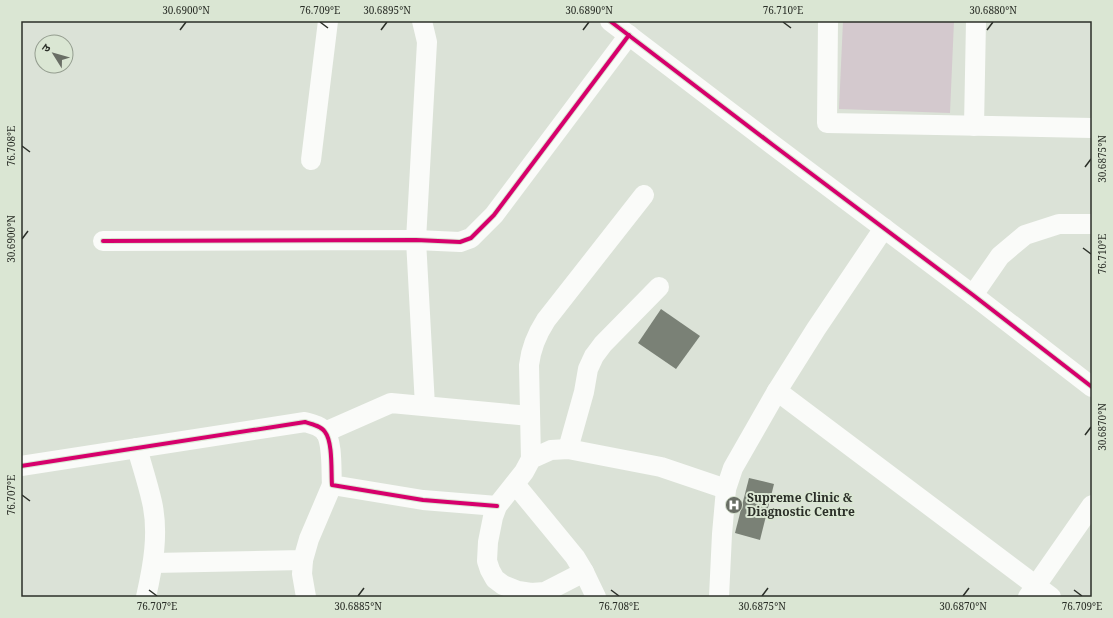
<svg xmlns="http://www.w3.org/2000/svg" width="1113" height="618" viewBox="0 0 1113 618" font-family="'Noto Serif','Noto Sans Devanagari',serif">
<rect width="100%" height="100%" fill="#dbe2d7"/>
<path fill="#d4c9ce" d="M843,21H954L950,113L839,109Z"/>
<g fill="#7a8176">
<path d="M661,309L700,336L676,369L638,343Z"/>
<path d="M749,478L774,484L760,540L735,533Z"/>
</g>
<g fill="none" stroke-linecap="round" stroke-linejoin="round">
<g stroke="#fafbf9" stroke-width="20">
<path d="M422,21L427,42L416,240L425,406"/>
<path d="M610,21L773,145L973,295L1092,387"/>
<path d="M828,21L827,123L1092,128"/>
<path d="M974,126L976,21"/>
<path d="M311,160L328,21"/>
<path d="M103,241L416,240L460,242L471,238L494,215L629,35"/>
<path d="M973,295L1000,256L1025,235L1059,224H1092"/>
<path d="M777,391L1051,597"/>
<path d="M325,432L391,403L530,416"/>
<path d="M137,448C142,466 148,484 152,502C159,533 153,566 146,597"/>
<path d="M568,449L584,392L588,369L594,356L603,344L659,287"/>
<path d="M531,459L529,365C531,347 537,334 546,320L644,195"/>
<path d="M21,466L305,422C312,424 321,426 325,432C333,442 331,472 332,485L423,500L497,506"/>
<path d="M515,484L575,557L584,572L596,597"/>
<path d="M303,560L302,574L306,597"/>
<path d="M153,563L303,560L309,539L332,485"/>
<path d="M584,572L545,592L531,593L518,591L503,585L495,579L490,570L487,561L488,542L493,517L497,506L524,472L531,459L551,450L568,449L661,467L726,489"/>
<path d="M719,597L722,534L726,489L733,468L777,391L816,329L884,228"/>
<path d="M1028,597L1092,505"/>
</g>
<g stroke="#dae6d3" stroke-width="6">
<g id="cycleway">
<path d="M610,21L773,145L973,295L1092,387"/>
<path d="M103,241L416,240L460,242L471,238L494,215L629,35"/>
<path d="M21,466L305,422C312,424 321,426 325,432C333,442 331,472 332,485L423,500L497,506"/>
</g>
</g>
<use href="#cycleway" stroke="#d6006c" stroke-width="4"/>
</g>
<path fill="none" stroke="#2b2f28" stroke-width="1.5" d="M320,22L328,28M783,22L791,28M180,30L186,22M381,30L387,22M583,30L589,22M987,30L993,22M22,146L30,152M1085,167L1091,159M22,239L28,231M1083,248L1091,254M1085,435L1091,427M22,495L30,501M149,590L157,596M611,590L619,596M1074,590L1082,596M358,596L364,588M762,596L768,588M963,596L969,588"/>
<defs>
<g id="hospital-disc" transform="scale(0.9)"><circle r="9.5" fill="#696e65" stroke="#dae6d3"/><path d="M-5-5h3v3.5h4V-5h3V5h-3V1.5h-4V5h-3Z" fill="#fff"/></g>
</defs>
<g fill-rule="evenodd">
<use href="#hospital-disc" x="734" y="505"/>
</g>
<g text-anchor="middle" stroke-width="4" stroke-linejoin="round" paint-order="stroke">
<g font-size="12" font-weight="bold" fill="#2b2f28" stroke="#dae6d3" text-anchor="start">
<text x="747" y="502">Supreme Clinic &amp;<tspan x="747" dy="14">Diagnostic Centre</tspan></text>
</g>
</g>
<rect width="1113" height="618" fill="none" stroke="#dae6d3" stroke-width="44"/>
<g transform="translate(54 54) rotate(307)"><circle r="19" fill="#dae6d3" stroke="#949d8f"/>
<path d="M0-3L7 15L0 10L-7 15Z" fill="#696e65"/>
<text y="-6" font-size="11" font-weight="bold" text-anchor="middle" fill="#2b2f28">उ</text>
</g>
<rect x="22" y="22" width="1069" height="574" fill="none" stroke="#2b2f28" stroke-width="1.5"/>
<g font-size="10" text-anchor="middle" fill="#2b2f28">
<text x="186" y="14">30.6900°N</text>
<text x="320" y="14">76.709°E</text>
<text x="387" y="14">30.6895°N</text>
<text x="589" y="14">30.6890°N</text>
<text x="783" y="14">76.710°E</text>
<text x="993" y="14">30.6880°N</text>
<text transform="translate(11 146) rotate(-90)" y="4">76.708°E</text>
<text transform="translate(1102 159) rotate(-90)" y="4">30.6875°N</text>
<text transform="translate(11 239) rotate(-90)" y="4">30.6900°N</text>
<text transform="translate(1102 254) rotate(-90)" y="4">76.710°E</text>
<text transform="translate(1102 427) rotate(-90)" y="4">30.6870°N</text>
<text transform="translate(11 495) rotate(-90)" y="4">76.707°E</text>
<text x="157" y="610">76.707°E</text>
<text x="358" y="610">30.6885°N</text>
<text x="619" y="610">76.708°E</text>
<text x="762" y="610">30.6875°N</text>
<text x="963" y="610">30.6870°N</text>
<text x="1082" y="610">76.709°E</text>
</g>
</svg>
